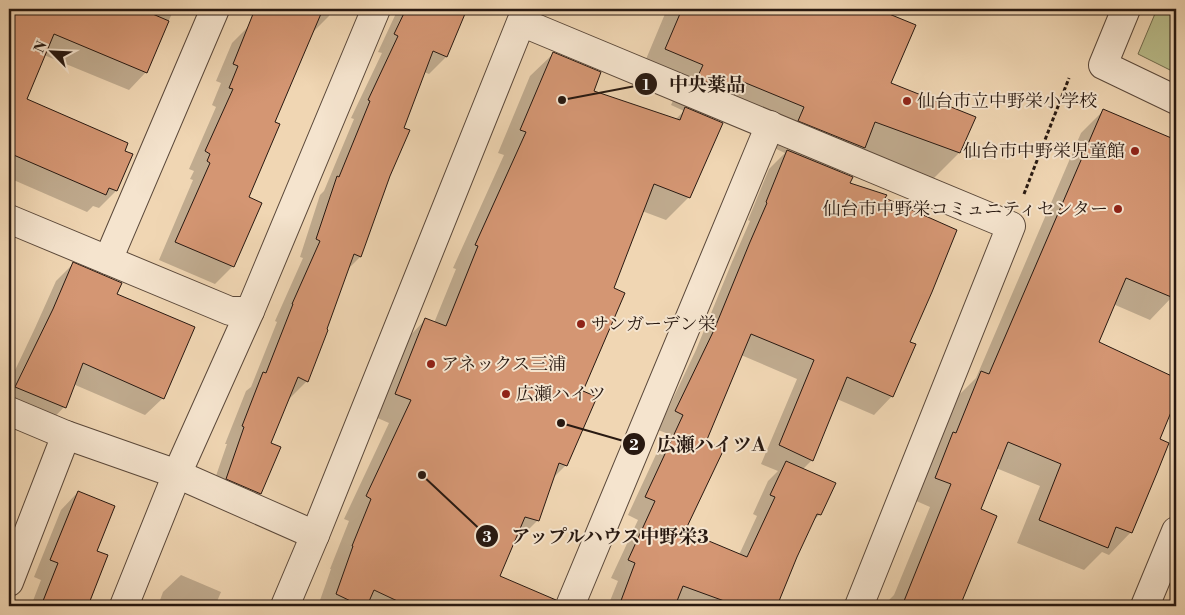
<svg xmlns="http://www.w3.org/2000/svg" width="1185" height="615" viewBox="0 0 1185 615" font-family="'Libre Bodoni','Noto Serif JP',serif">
<rect width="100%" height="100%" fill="#f0d6b3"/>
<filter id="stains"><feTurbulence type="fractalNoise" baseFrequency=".004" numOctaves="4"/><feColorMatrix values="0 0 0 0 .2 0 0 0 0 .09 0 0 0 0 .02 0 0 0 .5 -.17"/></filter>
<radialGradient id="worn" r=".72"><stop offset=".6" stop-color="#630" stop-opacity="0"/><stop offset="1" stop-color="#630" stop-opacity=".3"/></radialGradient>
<path fill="#babe8c" stroke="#716c4e" d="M1157,9H1176V73L1138,54Z"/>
<g fill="#0003" fill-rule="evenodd">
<path d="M9,9H76L94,16L101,9H174L146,72L129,90L44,55L25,100L116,191L99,208L93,206L87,212L9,178Z"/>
<path d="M266,9H332L329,16L312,33L274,123L247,198L260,204L232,267L215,284L159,260L193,180L190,179L194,171L189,169L216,107L212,105L221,83L216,81L232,43L250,25L258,29Z"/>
<path d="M398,9H465L446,57L429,74L424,72L403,129L389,176L360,257L347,270L307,381L289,399L269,444L260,493L243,510L209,496L227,444H225L246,391L251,387L277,322L275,321L303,258L300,257L320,195L324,191L354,119L351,118L382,53L378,52Z"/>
<path d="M667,9H874L914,25L890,84L975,118L959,153L932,180L859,152L838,172L848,184L884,199L908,343L892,396L874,415L837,399L812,460L802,470L820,514L812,522L776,606H608L618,581L611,578L638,520L628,515L666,433L658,430L696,350L732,262L750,221L748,220L769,169L785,153L772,147L719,109L709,119L689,197L666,220L642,211L612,289L581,391L566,465L553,478L538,520L515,543L513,542L499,576L519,585L510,606H318L331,569H330L349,521L344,519L389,423L373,416L403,343L425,320L434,323L456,269L453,268L504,155L498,153L530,76L553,54L592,92L675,120L684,111L671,105L677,92L639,76ZM741,355L797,379L761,464L778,471L768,481L753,514L757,516L739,555L683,531L705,443Z"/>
<path d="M1103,111L1176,142V288L1172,297L1150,320L1113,304L1097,343L1176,379V397L1158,440L1131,532L1109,555L1102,552L1084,570L1017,543L1040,486L996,468L979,510L996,517L960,606H886L887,602L894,595L930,507L914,500L931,456L937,449L959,395L976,378L1081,133Z"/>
<path d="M73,264L116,294L163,398L145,415L73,384L64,407L47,425L9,409V383L35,328L56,281Z"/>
<path d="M78,492L95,551L107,556L86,606H31L41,580L34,577L61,510Z"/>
<path d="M181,575L221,592L215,606H158L163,592Z"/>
</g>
<g fill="#d49673" stroke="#281911">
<path d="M9,9H141L169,21L147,73L54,34L27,99L128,143L125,151L133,154L117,191L109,188L106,195L9,153Z"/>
<path d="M255,9H323L275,122L280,124L249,197L262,203L234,267L175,242L210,163L207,161L210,154L205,151L233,89L229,88L238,66L233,64Z"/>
<path d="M406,9H467L447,57L433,51L404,128L410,130L390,176L361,257L354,254L327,329L328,330L308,382L298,377L271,443L281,447L261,494L226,479L244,427L242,426L263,372L266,373L293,304H292L320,241L316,239L337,176L339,177L370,101L368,100L398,36L394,34Z"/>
<path d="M682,9H877L916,25L891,83L976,117L960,153L875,122L865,148L798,121L804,107L741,81L735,94L697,78L703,65L665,49Z"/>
<path d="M553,52L601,72L594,91L680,120L685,107L723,123L690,198L654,184L614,288L625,293L583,391L597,397L567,466L559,463L539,521L525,517L500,576L556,600L555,606H408L374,590L367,606H361L336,594L353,546H352L371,499L366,496L411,400L395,394L425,318L446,326L478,246L475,245L526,132L520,130Z"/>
<path d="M1103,109L1176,140V299L1126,278L1099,342L1176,378V400L1160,439L1169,443L1157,473L1132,533L1116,527L1108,548L1039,520L1061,464L1008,442L981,509L997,516L960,606H902L951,484L935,478L953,432L956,433L981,371L989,374Z"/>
<path d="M787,150L853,177L850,183L887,195L885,198L957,230L932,292L910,342L916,344L893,397L847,377L813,461L779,445L814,360L751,334L706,442L724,449L685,531L747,557L775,497L770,495L786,461L836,483L821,515L817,514L797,557L777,606H738L683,586L675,606H619L635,563L628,560L655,501L645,497L683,415L675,411L714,330L750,242L767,203L766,202Z"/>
<path d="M73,262L122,283L117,294L195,327L164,399L83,363L66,408L15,387L53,309Z"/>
<path d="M78,491L115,506L97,551L108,555L88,606H41L58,563L50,560Z"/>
</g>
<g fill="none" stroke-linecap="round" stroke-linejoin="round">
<g stroke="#5a483a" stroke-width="30">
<g id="minor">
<path d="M9,219L230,311H250"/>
<path d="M108,260L215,9"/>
<path d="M9,411L66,435L177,474L315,535"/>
<path d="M9,582L66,435"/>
<path d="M124,606L177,474L250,311L376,9"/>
<path d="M285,606L315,535L521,22L1011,226L859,606"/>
<path d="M570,606L770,125"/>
</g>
</g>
<g stroke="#5a483a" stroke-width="30">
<g id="tertiary">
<path d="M1126,9L1103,65L1176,100"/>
<path d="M1145,606L1176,531"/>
</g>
</g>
<path stroke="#281911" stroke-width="3" stroke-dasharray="4 2.5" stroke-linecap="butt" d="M1024,194L1069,78"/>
<use href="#minor" stroke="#f5e4ce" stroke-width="28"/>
<use href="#tertiary" stroke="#f5e4ce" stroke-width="28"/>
</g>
<g fill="#8f2418" stroke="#f5e4ce" stroke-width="2">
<circle cx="907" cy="101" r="5"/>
<circle cx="1135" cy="151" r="5"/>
<circle cx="1118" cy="209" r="5"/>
<circle cx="581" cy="324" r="5"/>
<circle cx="431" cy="364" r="5"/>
<circle cx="506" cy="394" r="5"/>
</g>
<g text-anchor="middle" stroke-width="4" stroke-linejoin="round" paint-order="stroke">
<g font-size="18" fill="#281911" stroke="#f5e4ce" text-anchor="start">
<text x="917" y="107">仙台市立中野栄小学校</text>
<text x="1125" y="157" text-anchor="end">仙台市中野栄児童館</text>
<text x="1108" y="215" text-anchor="end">仙台市中野栄コミュニティセンター</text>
<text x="591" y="330">サンガーデン栄</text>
<text x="441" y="370">アネックス三浦</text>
<text x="516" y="400">広瀬ハイツ</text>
</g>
</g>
<path fill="none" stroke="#281911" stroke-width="2" d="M562 100L646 84M561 423L634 444M422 475L487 536"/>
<g fill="#281911" stroke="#f5e4ce" stroke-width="2">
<circle cx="562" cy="100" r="5"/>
<circle cx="561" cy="423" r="5"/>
<circle cx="422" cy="475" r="5"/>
<circle cx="646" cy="84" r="12"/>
<circle cx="634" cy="444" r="12"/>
<circle cx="487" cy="536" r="12"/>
</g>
<g font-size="15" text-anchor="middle" font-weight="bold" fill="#fff">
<text x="646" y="90">1</text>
<text x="634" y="450">2</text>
<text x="487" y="542">3</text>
</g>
<g font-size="19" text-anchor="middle" font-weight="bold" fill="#281911" stroke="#f5e4ce" stroke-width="4" stroke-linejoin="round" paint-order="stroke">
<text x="707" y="91">中央薬品</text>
<text x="711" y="451">広瀬ハイツA</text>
<text x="610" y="543">アップルハウス中野栄3</text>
</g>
<rect width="1185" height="615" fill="none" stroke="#f0d6b3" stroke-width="30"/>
<rect x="10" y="10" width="1165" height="595" fill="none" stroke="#281911" stroke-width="2.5"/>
<rect x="15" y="15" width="1155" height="585" fill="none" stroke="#281911"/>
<g transform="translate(52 52) rotate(294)" stroke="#f5e4ce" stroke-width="4" paint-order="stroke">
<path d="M0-4L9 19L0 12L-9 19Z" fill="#281911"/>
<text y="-8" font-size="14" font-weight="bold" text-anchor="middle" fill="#281911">N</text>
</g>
<rect width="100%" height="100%" filter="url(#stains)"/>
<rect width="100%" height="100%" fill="url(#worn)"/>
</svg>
